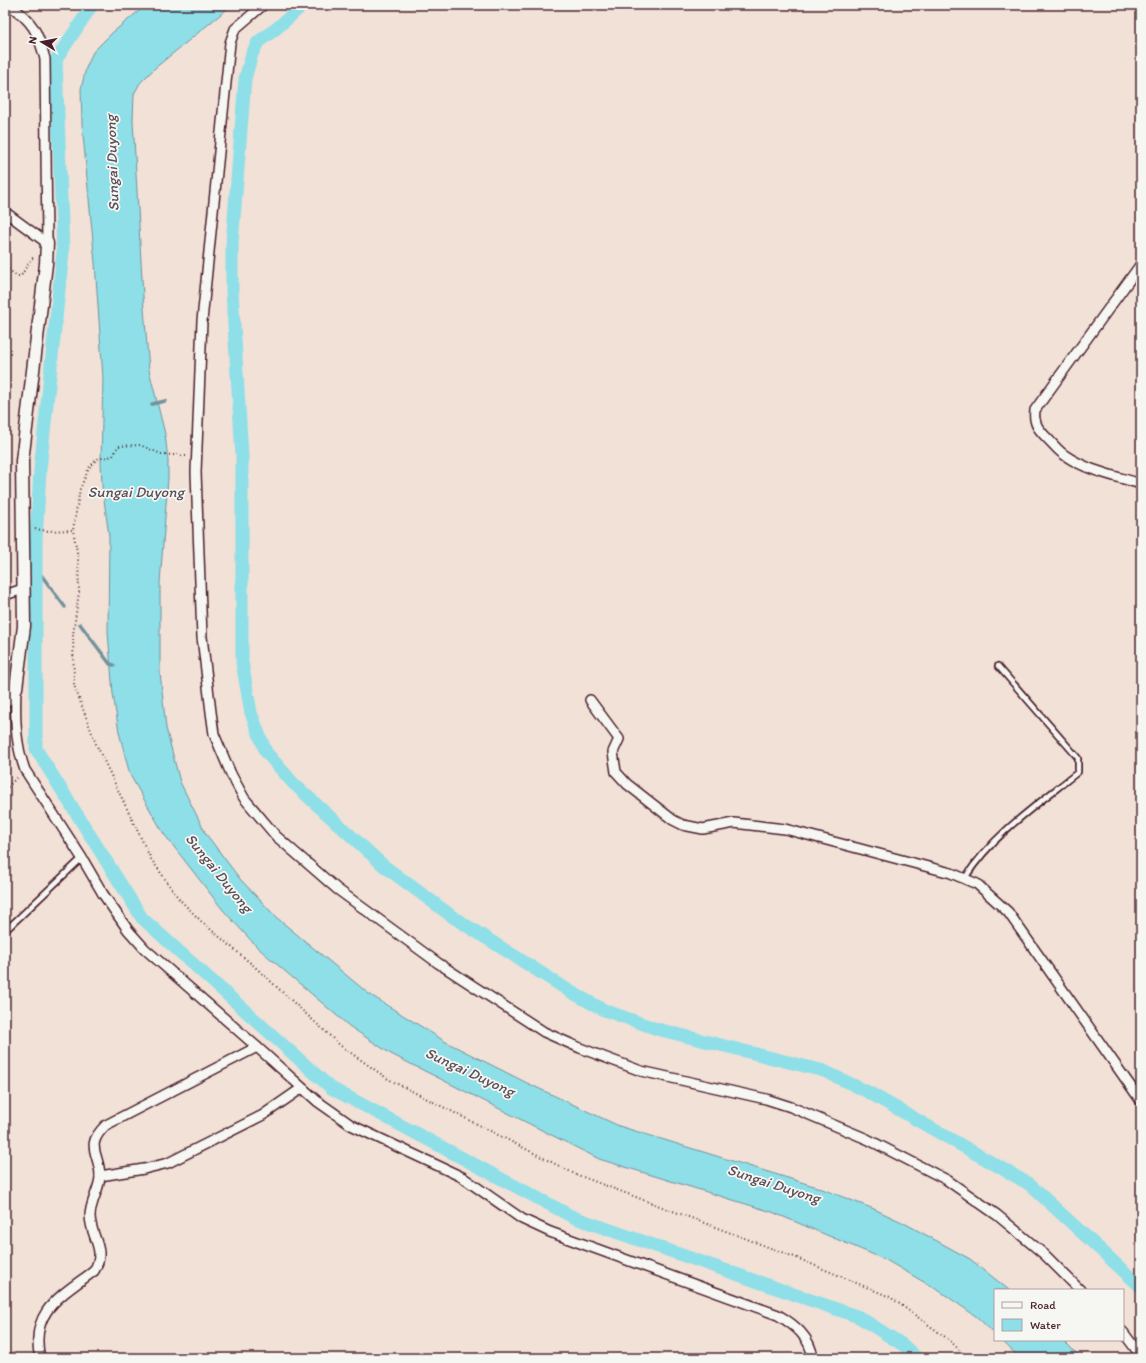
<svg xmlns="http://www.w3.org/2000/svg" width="1146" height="1363" viewBox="0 0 1146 1363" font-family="Itim,sans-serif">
<rect width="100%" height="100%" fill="#f1e1d7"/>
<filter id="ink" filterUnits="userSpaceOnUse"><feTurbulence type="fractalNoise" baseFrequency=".025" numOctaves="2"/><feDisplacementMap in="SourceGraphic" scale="8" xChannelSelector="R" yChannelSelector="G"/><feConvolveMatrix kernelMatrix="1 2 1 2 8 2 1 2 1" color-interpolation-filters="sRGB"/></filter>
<g filter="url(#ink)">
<g fill="#8edfe7" stroke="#73929c">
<path d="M146,5H232L155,68L140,83L134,94L133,121L143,296L149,370L165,434L168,460V478L160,583V672L166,728L180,782L206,834L240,879L277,918L369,994L446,1042L527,1083L619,1126L817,1187L874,1209L904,1223L970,1259L1009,1290H995V1334L977,1317L941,1292L886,1260L772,1212L599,1159L391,1054L349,1026L258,948L223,910L164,834L130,775L119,732L113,694L108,632L109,536L102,485L101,461L103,378L95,263L82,124L81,89L86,68L93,52L112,33Z"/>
<path d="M1001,1340H1063L1081,1358H1020Z"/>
</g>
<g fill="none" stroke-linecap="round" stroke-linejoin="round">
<g stroke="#73929c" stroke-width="3.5">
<path d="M152,404L165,401"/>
<path d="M36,568L65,607"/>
<path d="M80,624L110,664L114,665"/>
</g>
<g stroke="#8edfe7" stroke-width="13">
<path d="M92,5L56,60L63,252L40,470L36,541V749L142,918L331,1088L573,1217L859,1317L903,1345L917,1358"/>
<path d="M303,5L277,28L258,42L252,54L245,79L232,244V291L242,456V662L251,713L266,752L293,783L384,866L453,917L571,992L604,1010L657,1029L824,1071L868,1092L1029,1184L1141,1287"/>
</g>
<g stroke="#4a1f2b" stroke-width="8">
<g id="service">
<path d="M965,878C993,834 1038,804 1078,772V758L998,666"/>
<path d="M5,931L82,858"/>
</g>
</g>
<g stroke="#4a1f2b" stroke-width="12">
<g id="minor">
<path d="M9,5C33,21 38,32 45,59L47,243"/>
<path d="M263,5L235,29L230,43L202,321L196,472L202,637L211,712L214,734L231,774L244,798L276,836L337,889L438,963L544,1032L580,1048L641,1071L766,1099L791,1107L867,1139L947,1180L997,1215L1045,1255L1080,1290"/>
<path d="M5,212L47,243"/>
<path d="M1141,264L1035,410C1033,424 1039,430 1048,439C1054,445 1059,452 1066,456C1088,471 1116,476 1141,484"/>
<path d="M5,595L23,589"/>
<path d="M16,688C15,716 15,743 25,770L82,858L103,894L128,930L145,949L257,1047L317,1101L351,1125L462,1177L522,1219L550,1232L778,1315C795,1325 810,1337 813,1358"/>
<path d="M590,700L619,739L613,752L616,772L627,784L673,820L683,825L703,829L734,823L785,829L951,873L977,884L1008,912L1141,1101"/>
<path d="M100,1176L144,1169L168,1163L263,1115L302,1088"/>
<path d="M1123,1332L1141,1356"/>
<path d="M40,1358C29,1311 61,1296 94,1271C107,1249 91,1239 90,1216C90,1202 101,1186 100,1175C99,1152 84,1146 106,1125L257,1047"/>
</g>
</g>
<g stroke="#4a1f2b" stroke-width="15">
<path id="tertiary" d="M5,701L16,688L24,626L22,461L46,264L47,243"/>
</g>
<g stroke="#4a1f2b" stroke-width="2" stroke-dasharray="1 3" stroke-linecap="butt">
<path d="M5,267L17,276H21L31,259L35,257"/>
<path d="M186,456L161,454L140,445L118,446L113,456L97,459L89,468L80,489L73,530L78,557L79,592L73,635L74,685L96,744L151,859L179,899L202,922L254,966L341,1046L388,1079L575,1174L797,1258L890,1297L948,1339L968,1358"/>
<path d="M5,506L11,510"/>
<path d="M35,529L48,531L73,530"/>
<path d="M5,790L18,776"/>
</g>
<use href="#service" stroke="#f6f6f2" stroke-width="4.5"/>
<use href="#minor" stroke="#f6f6f2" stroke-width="9"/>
<use href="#tertiary" stroke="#f6f6f2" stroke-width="12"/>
</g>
</g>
<g text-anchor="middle" stroke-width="3.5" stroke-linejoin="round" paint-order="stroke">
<g font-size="15" font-style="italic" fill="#5b4f5a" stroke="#f6f6f2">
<text transform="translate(112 163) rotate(-92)" y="5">Sungai Duyong</text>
<text x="136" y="497">Sungai Duyong</text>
<text transform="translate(219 873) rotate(51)" y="5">Sungai Duyong</text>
<text transform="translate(470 1072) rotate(25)" y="5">Sungai Duyong</text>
<text transform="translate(774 1184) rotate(18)" y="5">Sungai Duyong</text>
</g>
</g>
<rect width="1146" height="1363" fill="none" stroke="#f6f6f2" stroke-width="20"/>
<rect x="10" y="10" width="1126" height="1343" fill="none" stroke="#4a1f2b" stroke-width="1.5" filter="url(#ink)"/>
<rect x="994" y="1289" width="130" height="52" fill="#f6f6f2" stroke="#b1a0a2"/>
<rect x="1002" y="1302" width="20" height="6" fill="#f6f6f2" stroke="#b1a0a2"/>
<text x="1030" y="1309" font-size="12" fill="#4a1f2b">Road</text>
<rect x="1002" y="1319" width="20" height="12" fill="#8edfe7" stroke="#b1a0a2"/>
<text x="1030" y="1329" font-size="12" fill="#4a1f2b">Water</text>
<g transform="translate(42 42) rotate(280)" stroke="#f6f6f2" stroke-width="3" paint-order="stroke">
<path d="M0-3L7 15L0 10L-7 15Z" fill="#4a1f2b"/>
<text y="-6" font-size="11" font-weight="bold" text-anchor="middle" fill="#4a1f2b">N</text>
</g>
</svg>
